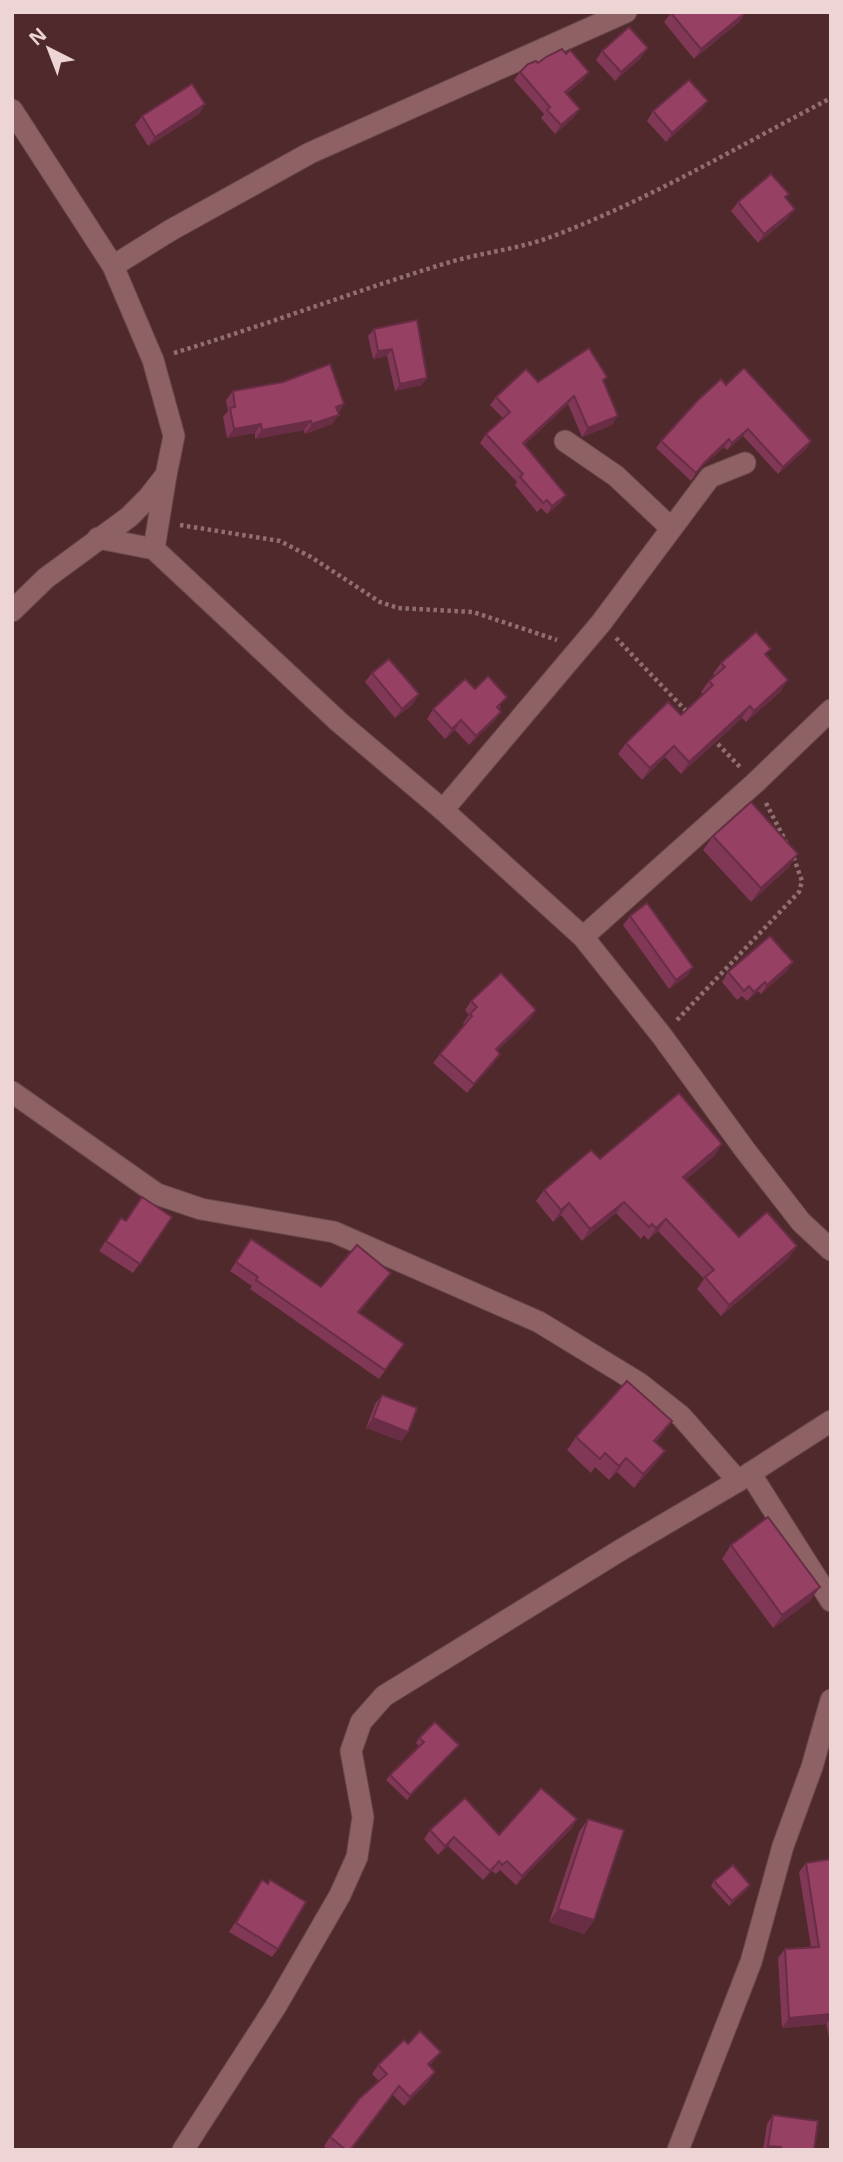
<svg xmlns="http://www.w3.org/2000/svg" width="843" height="2162" viewBox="0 0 843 2162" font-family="'Open Sans',sans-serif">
<rect width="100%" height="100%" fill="#4f292b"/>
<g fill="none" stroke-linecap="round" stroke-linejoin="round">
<g stroke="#68474a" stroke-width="23">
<g id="street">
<path d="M12,110L113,266L153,360L174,436L166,475L148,498L129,517L46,578L12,611"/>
<path d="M113,266L171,230L310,153L626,12"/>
<path d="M565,441L616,476L671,528"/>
<path d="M98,538L154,549L339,722L443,810L583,937L662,1036L745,1150L801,1222L831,1250"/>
<path d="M154,549L166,475"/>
<path d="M443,810L601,623L710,477L745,463"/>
<path d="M583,937L755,783L831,710"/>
<path d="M12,1092L157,1194L201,1209L334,1232L539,1322L639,1383L681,1416L738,1481"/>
<path d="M750,1473L831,1601"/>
<path d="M183,2150L276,2006L340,1895L357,1857L363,1817L351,1751L361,1722L384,1696L624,1548L738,1481L831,1421"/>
<path d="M678,2150L751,1962L783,1846L812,1767L831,1700"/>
</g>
</g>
<g stroke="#906f71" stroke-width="4.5" stroke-dasharray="3.5 3.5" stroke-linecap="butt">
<path d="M174,353C266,325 355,291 447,263C479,253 513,250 545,239C644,203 737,147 831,98"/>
<path d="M180,525L280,541L311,557L380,602L398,608L473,612L557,640"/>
<path d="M616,638L690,715"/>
<path d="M713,739L741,768"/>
<path d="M766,803L786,842"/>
<path d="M677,1020L799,892L802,881L793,856"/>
</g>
<use href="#street" stroke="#8e6264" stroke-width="21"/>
</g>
<g fill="#813756">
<path d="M669,12H746L739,22L694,59L664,22L670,14Z"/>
<path d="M602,51L641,58L615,81L596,60Z"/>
<path d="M538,63L583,80L566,94L580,109L574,117L555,134L541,118L544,114L514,80L520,72Z"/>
<path d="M205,104L199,114L148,146L135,125L142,116Z"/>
<path d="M701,110L666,142L647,121L653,111Z"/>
<path d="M786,198L788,218L758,243L731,211L738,202Z"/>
<path d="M417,320L422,385L395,391L387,356L373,359L368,336L374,329Z"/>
<path d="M538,382H604L612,425L582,437L568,404L524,445L566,495L560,503L547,514L541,508L537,512L515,485L517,482L480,443L486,434L503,418L490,405L496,397Z"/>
<path d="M726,385L811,441L806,449L778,474L743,436L727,450L724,447L699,469L691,481L656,448L661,441Z"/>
<path d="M233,391L344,404L332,424L305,434L304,430L255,439V433L227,438L223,417L228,411L226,400Z"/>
<path d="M766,656L788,680L780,692L746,722L742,718L681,774L665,757L642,780L618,754L626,743L681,715L703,695L701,692L709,681L715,676L713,674L721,663Z"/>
<path d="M372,673L413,704L395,718L365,682Z"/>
<path d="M475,689L501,707L498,709L501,712L494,721L469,745L455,730L445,739L427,719L433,709Z"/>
<path d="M713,836L789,867L751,902L703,850Z"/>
<path d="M630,916L693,967L687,976L669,989L623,925Z"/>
<path d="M787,971L761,994L758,991L747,1001L742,996L737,1000L722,982L728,972Z"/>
<path d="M471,1001L536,1010L530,1019L497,1051L494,1063L467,1093L433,1063L440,1054L465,1025L463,1023L469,1015L465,1010Z"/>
<path d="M722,1144L714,1156L685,1180L739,1237L789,1258L721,1316L697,1289L704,1279L658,1231L648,1240L644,1235L641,1239L616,1213L582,1241L561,1215L553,1222L536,1201L544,1190L600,1159Z"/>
<path d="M172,1217L133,1273L99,1251L121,1218L126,1221Z"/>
<path d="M251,1239L321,1287L391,1273L359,1313L404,1344L379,1379L250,1289L252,1286L230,1271Z"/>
<path d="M382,1395L408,1432L401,1441L366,1428L375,1404Z"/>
<path d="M662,1435L655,1442L665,1451L655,1464L634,1488L617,1472L609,1480L595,1467L591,1473L567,1450L576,1437Z"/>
<path d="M731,1545L810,1601L773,1628L722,1559Z"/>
<path d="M419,1738L455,1749L407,1800L386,1780L390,1775L419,1746L416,1743Z"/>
<path d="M577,1819L571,1829L516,1885L500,1870L496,1874L492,1871L483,1880L448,1846L438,1855L424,1839L430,1830L499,1835Z"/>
<path d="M588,1819L594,1920L584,1934L549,1922L579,1832Z"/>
<path d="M831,1859V2036L829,2037L826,2024L782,2028L778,1958L785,1949L811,1947L799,1872L806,1863Z"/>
<path d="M262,1880L267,1884L278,1949L272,1957L229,1932Z"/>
<path d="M714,1881L747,1890L729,1906L711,1886Z"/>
<path d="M408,2044L441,2052L429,2066V2081L404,2106L393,2095L351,2150H328L324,2146L330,2137L379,2081L372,2074L378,2065Z"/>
<path d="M773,2115L814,2150H763L767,2124Z"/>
</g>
<g fill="#692d46">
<path d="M746,12L739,22L694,59L701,49Z"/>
<path d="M648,48L641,58L615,81L621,72Z"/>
<path d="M589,72L583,80L559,101L565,92Z"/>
<path d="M708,101L701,110L666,142L672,133Z"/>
<path d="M205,104L199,114L148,146L155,137Z"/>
<path d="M580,109L574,117L555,134L561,125Z"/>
<path d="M795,209L788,218L758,243L764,234Z"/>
<path d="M392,349L387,356L373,359L378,351Z"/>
<path d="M427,378L422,385L395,391L400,384Z"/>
<path d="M574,396L568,404L517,451L523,443Z"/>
<path d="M344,404L338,414L336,407Z"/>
<path d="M339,415L332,424L305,434L312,424Z"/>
<path d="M618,416L612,425L582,437L588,428Z"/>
<path d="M311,421L304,430L255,439L262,430Z"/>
<path d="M261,424L255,433L227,438L234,429Z"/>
<path d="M748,429L743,436L727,450L732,443Z"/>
<path d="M729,439L724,447L699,469L691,481L705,462Z"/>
<path d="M811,441L806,449L778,474L783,467Z"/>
<path d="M566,495L560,503L547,514L552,506Z"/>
<path d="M788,680L780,692L746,722L754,711Z"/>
<path d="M419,694L413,704L395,718L402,709Z"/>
<path d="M750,706L742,718L681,774L689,762Z"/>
<path d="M501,712L494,721L469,745L476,736Z"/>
<path d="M461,720L455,730L445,739L452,729Z"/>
<path d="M674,746L665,757L642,780L650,768Z"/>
<path d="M798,854L789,867L751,902L761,888Z"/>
<path d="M793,962L787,971L761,994L767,985Z"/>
<path d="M693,967L687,976L669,989L676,980Z"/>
<path d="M765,982L758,991L747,1001L754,992Z"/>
<path d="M536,1010L530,1019L489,1059L496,1049Z"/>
<path d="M500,1054L494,1063L467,1093L474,1084Z"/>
<path d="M722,1144L714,1156L675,1189L683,1177Z"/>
<path d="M624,1202L616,1213L582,1241L590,1229Z"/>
<path d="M569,1203L561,1215L553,1222L561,1210Z"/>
<path d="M666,1219L658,1231L648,1240L656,1228Z"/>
<path d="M797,1246L789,1258L721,1316L729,1305Z"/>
<path d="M373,1418L408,1432L401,1441L366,1428Z"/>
<path d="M672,1421L662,1435L644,1455L654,1441Z"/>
<path d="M665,1451L655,1464L634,1488L643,1474Z"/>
<path d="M626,1458L617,1472L609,1480L619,1466Z"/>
<path d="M820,1587L810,1601L773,1628L782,1615Z"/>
<path d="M459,1745L455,1749L407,1800L410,1795Z"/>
<path d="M577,1819L571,1829L516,1885L522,1876Z"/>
<path d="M454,1837L448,1846L438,1855L445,1846Z"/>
<path d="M499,1861L492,1871L483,1880L490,1871Z"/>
<path d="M750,1885L747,1890L729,1906L732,1901Z"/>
<path d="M558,1909L594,1920L584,1934L549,1922Z"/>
<path d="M831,2014V2017L826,2024L782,2028L789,2018Z"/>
<path d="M435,2072L429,2081L404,2106L410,2097Z"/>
<path d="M768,2146L781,2147L780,2150H765Z"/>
</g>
<g fill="#964064" stroke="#692d46" stroke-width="2">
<path d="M672,12H746L701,49L671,13Z"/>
<path d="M629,27L648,48L621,72L602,51Z"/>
<path d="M562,49L566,54L570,50L589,72L565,92L580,109L561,125L547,110L550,107L520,72L528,64L536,61L538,63L546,57Z"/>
<path d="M689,80L708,101L672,133L653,111Z"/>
<path d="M192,84L205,104L155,137L142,116Z"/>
<path d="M771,174L789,194L785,197L795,209L764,234L738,202Z"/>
<path d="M417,320L427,378L400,384L392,349L378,351L374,329Z"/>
<path d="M589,348L607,377L603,380L618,416L588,428L574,396L523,443L566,495L552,506L547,500L543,503L520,477L523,474L486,434L510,412L496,397L526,369L538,382Z"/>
<path d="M330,364L344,404L336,407L339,415L312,424L311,421L262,430L261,424L234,429L230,408L235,407L233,391L283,382Z"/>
<path d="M744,368L811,441L783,467L748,429L732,443L729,439L705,462L696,473L661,441L698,400L721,379L726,385Z"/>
<path d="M756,632L771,649L765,654L788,680L754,711L750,706L689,762L674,746L650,768L626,743L668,702L681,715L713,685L709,681L725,667L721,663Z"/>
<path d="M389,659L419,694L402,709L372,673Z"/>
<path d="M488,676L507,697L497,707L501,712L476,736L461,720L452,729L433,709L465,679L475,689Z"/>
<path d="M751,802L798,854L761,888L713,836Z"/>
<path d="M647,903L693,967L676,980L630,916Z"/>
<path d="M770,936L793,962L767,985L765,982L754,992L749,986L744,991L728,972Z"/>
<path d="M501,973L536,1010L496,1049L500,1054L474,1084L440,1054L472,1016L470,1014L477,1007L471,1001Z"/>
<path d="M679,1093L722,1144L683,1177L739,1237L767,1212L797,1246L729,1305L705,1277L714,1270L666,1219L656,1228L652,1224L649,1227L624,1202L590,1229L569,1203L561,1210L544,1190L591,1150L600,1159Z"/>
<path d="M142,1197L172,1217L140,1264L106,1241L121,1218L126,1221Z"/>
<path d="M251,1239L321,1287L357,1245L391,1273L358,1312L404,1344L385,1370L256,1280L258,1277L236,1262Z"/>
<path d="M627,1381L672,1421L654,1441L665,1451L643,1474L626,1458L619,1466L605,1453L600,1459L576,1437Z"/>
<path d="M382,1395L417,1408L408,1432L373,1418Z"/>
<path d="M768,1517L820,1587L782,1615L731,1545Z"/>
<path d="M435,1722L459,1745L410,1795L390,1775L424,1742L419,1738Z"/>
<path d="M541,1788L577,1819L522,1876L507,1861L502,1865L499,1861L490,1871L454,1837L445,1846L430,1830L465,1798L499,1835Z"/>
<path d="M588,1819L624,1830L594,1920L558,1909Z"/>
<path d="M831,1859V2014L789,2018L785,1949L819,1947L806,1863Z"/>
<path d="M733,1865L750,1885L732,1901L714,1881Z"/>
<path d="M262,1880L268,1884L270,1880L306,1902L278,1949L236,1923Z"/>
<path d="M420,2031L441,2052L428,2064L435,2072L410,2097L399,2086L350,2150H346L330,2137L360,2098L387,2074L378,2065L404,2040L408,2044Z"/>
<path d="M773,2115L818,2121L814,2150H781V2147L768,2146Z"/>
</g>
<rect width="843" height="2162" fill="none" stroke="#eed5d5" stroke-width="28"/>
<g transform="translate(49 49) rotate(318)" stroke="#4f292b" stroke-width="5" paint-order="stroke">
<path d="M0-5L12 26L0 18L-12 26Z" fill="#eed5d5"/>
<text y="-10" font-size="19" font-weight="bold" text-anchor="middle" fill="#eed5d5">N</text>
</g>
</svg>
